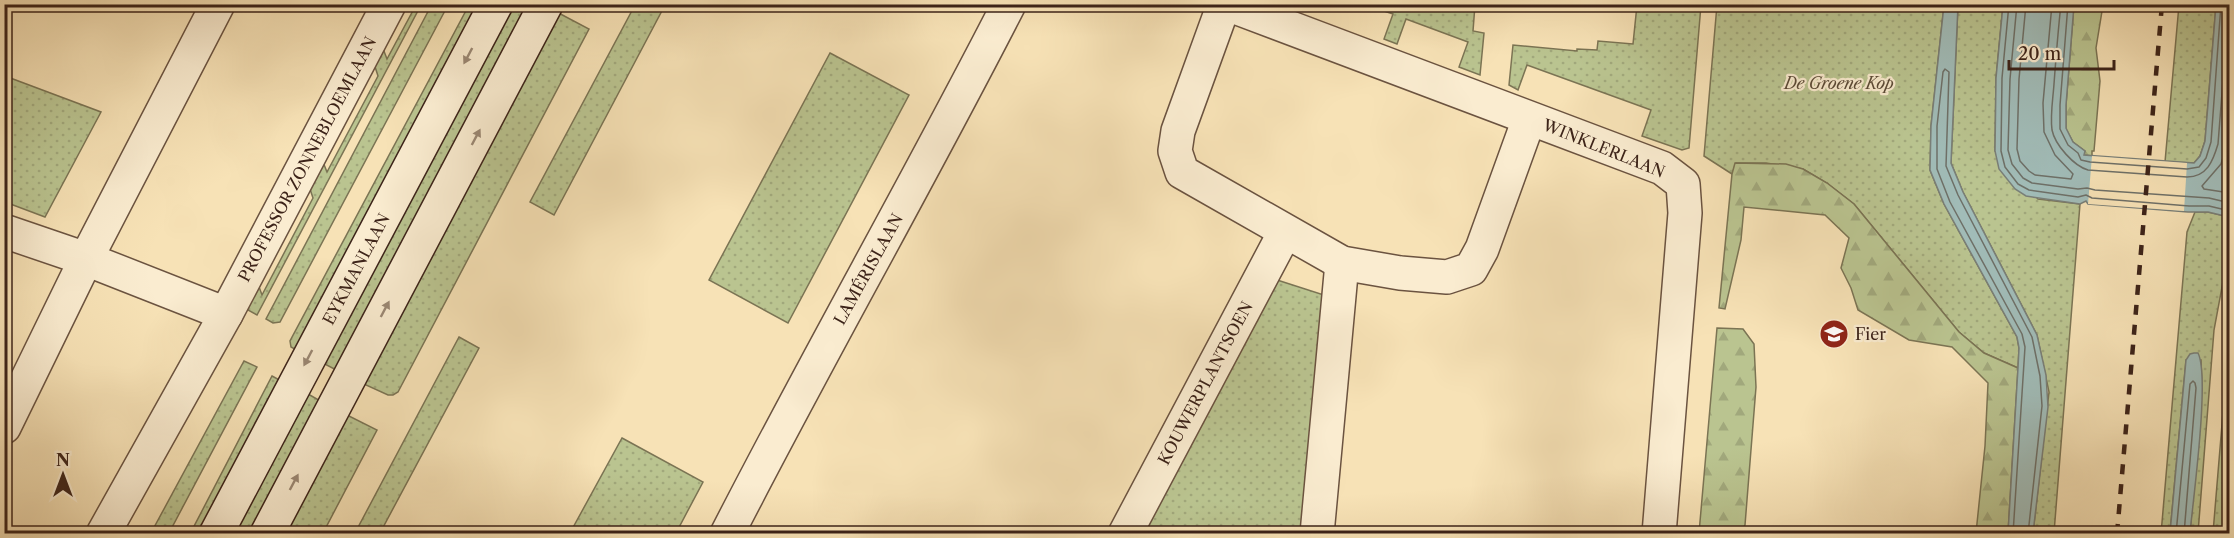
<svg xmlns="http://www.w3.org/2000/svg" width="2234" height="538" viewBox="0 0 2234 538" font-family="'Libre Caslon Text',serif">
<defs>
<pattern id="grass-dots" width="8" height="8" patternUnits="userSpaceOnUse" patternTransform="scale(1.5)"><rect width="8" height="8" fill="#bac490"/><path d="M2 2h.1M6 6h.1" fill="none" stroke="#a1a87c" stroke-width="1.8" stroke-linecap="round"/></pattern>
<pattern id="forest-firs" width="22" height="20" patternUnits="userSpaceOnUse" patternTransform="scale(1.5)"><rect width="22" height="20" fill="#bac490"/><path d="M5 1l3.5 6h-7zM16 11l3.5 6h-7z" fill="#a1a87c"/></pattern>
</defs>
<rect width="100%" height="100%" fill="#f7e2b6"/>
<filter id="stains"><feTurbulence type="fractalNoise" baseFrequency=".00333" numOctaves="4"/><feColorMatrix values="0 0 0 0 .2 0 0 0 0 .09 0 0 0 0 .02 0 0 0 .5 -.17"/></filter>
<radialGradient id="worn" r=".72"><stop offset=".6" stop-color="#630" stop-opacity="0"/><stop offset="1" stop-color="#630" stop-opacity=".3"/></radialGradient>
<g fill="url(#grass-dots)" stroke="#7b7454" stroke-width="1.5">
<path d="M432,4L448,5L280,322L273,323L266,319Z"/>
<path d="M416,5H421L257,315L237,304L254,273L262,295L313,198L304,171L317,147L327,172L378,76L369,48L379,38L387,59Z"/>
<path d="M469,5H485L302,353L291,347L290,341Z"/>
<path d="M505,5H534L340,372L317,360Z"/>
<path d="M635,5H665L554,215L530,202Z"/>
<path d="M1366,5H1475L1473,31L1484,33L1480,75L1459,67L1468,42L1406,19L1397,44L1384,39L1393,14Z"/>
<path d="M1637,5H1701L1689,148L1682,150L1642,136L1651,110L1527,65L1518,90L1509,85L1513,45L1577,51V49L1597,50L1598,41L1633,44Z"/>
<path d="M1717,5H1944L1931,126L1930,170L1944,204L2017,337L2019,348L2018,368L1984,353L1959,332L1854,204L1827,183L1803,169L1766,163H1736L1732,174L1704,156Z"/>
<path d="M1958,5H2003L1996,78L1995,151L2038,199L2080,204L2054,533H2033L2049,392L2037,335L1963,192L1951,163Z"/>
<path d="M2179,5H2216L2205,141L2200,156L2194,163L2165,162Z"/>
<path d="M551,9L589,29L398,392L393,395H388L355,380Z"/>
<path d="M830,53L909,95L788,323L709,280Z"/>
<path d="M5,76L101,112L45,217L5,202Z"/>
<path d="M2195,212H2208L2229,217L2230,244L2214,330L2198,533H2190L2202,388L2201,360H2186L2170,533L2161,534L2187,232Z"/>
<path d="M1274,279L1327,296L1306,533L1139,534Z"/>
<path d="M459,337L479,348L380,533H355Z"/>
<path d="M2229,340V533H2213Z"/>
<path d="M244,361L257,367L169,533H151Z"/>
<path d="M272,376L285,383L206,533L190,534Z"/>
<path d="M301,390L324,403L254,533L225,534Z"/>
<path d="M339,411L377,430L323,533L274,534Z"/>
<path d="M622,438L703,482L676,533H570Z"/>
</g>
<g fill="url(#forest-firs)" stroke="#7b7454" stroke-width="1.5">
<path d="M2074,5H2103L2096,48L2100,81L2094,151H2092V156L2084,155L2085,151L2073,142L2066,129V105Z"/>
<path d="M1735,163L1786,164L1803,169L1827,183L1854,204L1959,332L1984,353L2018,368L2008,533H1976L1985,446L1988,383L1952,347L1909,340L1858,310L1851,288L1841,268L1849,238L1825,215L1744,207L1741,240L1725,309L1719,308L1732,174Z"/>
<path d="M1717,328L1743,329L1754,344L1756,387L1745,525L1740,533H1699Z"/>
</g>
<g fill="#a1bcb8" stroke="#797f78" stroke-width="1.5">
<path d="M1944,5H1958L1951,163L1963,192L2037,335L2046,375L2048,407L2033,533H2008L2018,368L2019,348L2017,337L1944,204L1930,170L1931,126Z"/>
<path d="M2003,5H2074L2066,105V128L2073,142L2085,151L2084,155L2194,163L2200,156L2205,141L2216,5H2229V217L2208,212H2188L2088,204L2086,201L2080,204L2026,196L2015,189L1999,169L1995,151L1996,78Z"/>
<path d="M2194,353H2198C2210,377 2193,500 2190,533H2170L2186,360L2190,354Z"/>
</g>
<path fill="#f7e2b6" d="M2092,156L2187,163L2184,211L2088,204Z"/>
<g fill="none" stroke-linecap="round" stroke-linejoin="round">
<g stroke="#6e7068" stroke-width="1.5">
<path d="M2009,4L2002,78L2001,151L2005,167L2018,184L2029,190L2078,197L2086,195L2092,198L2189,206H2209L2230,211"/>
<path d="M2017,4L2010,79L2008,150L2012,164L2023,178L2032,183L2078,189L2087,188L2095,190L2209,198L2230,203"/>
<path d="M2026,4L2019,79L2017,149L2020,161L2029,171L2035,175L2071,179L2073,174L2055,155L2044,132L2043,103L2052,4"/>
<path d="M2061,4C2058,31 2056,57 2054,84C2053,99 2050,115 2052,130C2055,145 2074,166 2088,170L2187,177C2207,177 2213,161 2218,144L2229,4"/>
<path d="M2068,4L2060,105V129L2068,145L2078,153L2081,160L2090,162L2187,169L2199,167L2206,158L2211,142L2221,4"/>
<path d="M2230,118L2227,144L2221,164L2202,186L2204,189L2230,193"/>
<path d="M2013,534L2025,347L2022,334L1950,202L1937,169V126L1943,72L1945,69L1949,72L1946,166L1958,195L2032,337L2040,376L2042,406L2028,534"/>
<path d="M2176,534L2190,384L2193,381L2195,383L2196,388L2184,534"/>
</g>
<g stroke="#6b5340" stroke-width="36">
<g id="minor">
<path d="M1224,4L1178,131L1175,151L1182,172L1342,263L1400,273L1447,277L1471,269L1482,249L1529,119"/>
<path d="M1227,4L1662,168L1683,184L1685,213L1659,534"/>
<path d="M4,231L86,259L226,314"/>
<path d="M4,427L86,259L218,4"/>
<path d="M103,534L226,314L389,4"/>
<path d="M727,534C818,356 918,182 1009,4"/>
<path d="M1125,534L1285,232"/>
<path d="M1317,534L1342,263"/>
</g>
</g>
<g stroke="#3c2319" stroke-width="36">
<g id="secondary">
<path d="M216,534L496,4"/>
<path d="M267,534L546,4"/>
</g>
</g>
<use href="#minor" stroke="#faecd0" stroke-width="33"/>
<use href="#secondary" stroke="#faecd0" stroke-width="33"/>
<path stroke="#3c2319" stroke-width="4.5" stroke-dasharray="10 10" stroke-linecap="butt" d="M2117,534L2162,4"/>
</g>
<defs><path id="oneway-solid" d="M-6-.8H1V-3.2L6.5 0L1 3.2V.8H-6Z" transform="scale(1.5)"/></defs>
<g fill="#9b8874">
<use href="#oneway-solid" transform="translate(468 56) rotate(118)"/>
<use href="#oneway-solid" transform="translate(476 137) rotate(-62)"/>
<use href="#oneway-solid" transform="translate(385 309) rotate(-62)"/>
<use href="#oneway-solid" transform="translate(308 358) rotate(118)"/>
<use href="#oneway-solid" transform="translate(294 482) rotate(-62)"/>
</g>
<defs>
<g id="school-disc" transform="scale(1.5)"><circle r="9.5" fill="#8f2418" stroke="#faecd0"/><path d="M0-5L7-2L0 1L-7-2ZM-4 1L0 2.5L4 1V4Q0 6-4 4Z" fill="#fff"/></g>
</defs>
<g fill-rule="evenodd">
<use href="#school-disc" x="1834" y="334"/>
</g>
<g text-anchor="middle" stroke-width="4.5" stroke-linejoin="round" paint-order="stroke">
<g font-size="16" font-style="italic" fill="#5c4b37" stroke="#faecd0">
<text x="1839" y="89">De Groene Kop</text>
</g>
<g font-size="16" fill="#3c2319" stroke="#faecd0">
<text transform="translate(1604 148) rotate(22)" y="6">WINKLERLAAN</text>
<text transform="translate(307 159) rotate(-62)" y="6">PROFESSOR ZONNEBLOEMLAAN</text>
<text transform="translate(356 269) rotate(-62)" y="6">EYKMANLAAN</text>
<text transform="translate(868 269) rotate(-61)" y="6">LAMÉRISLAAN</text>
<text transform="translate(1205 383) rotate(-62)" y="6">KOUWERPLANTSOEN</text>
</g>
<g font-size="16" fill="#3c2319" stroke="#faecd0" text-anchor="start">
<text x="1855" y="340">Fier</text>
</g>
</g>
<rect width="2234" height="538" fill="none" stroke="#f7e2b6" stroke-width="24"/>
<rect x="6" y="6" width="2222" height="526" fill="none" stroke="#3c2319" stroke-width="3"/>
<rect x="12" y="12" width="2210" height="514" fill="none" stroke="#3c2319" stroke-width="1.5"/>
<g transform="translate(63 475)" stroke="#faecd0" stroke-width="4.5" paint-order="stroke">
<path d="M0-4.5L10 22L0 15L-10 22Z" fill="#3c2319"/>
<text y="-9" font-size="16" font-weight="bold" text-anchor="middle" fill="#3c2319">N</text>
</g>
<path d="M2009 60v9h105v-9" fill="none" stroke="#3c2319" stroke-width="3"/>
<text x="2018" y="60" font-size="18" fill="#3c2319" stroke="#faecd0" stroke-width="4.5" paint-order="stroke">20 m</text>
<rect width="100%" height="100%" filter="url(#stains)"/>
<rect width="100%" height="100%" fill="url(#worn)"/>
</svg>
